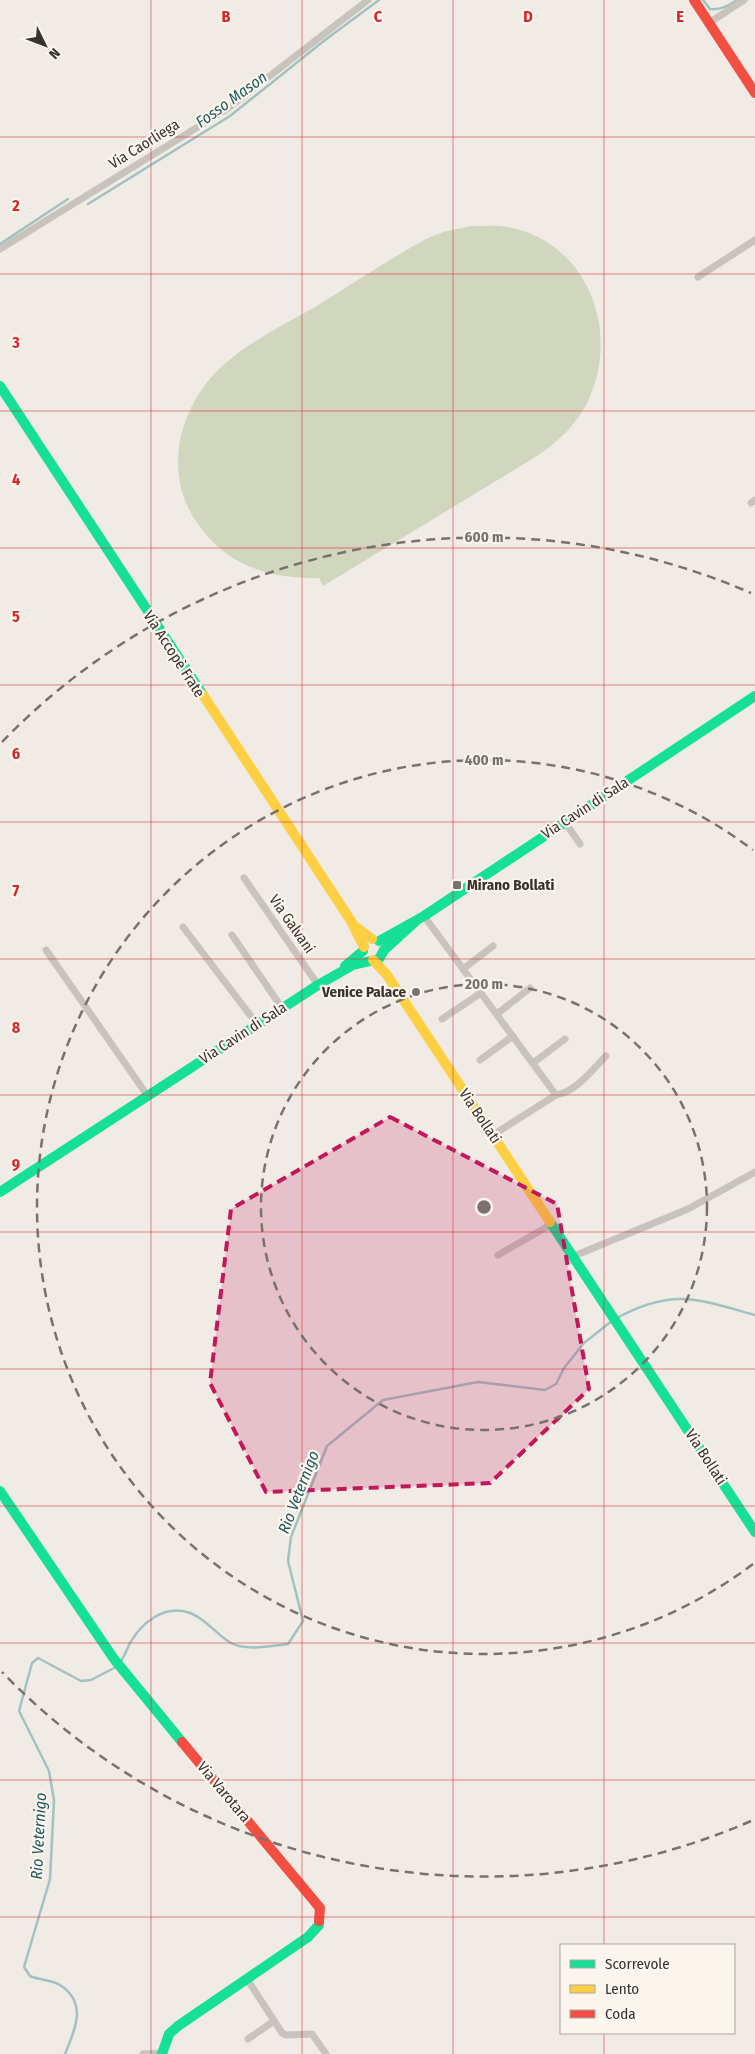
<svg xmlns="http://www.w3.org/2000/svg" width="755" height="2054" viewBox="0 0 755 2054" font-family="'Fira Sans Condensed',sans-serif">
<rect width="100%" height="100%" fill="#f0ebe5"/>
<path fill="#d1d6bf" d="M471,226C484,226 496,225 509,227C588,243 621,331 588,401C577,424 558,442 537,456L323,586L319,578C270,579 227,566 198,524C160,472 180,401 227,362C252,340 291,321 320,304C355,282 390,259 426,239L443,232Z"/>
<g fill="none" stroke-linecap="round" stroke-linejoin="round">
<g stroke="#a1c2c1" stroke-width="2.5">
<path d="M703,0L710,9C721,10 728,6 737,0"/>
<path d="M88,204L230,116L325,40L379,0"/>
<path d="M0,244L68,199"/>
<path d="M617,1318C673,1288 697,1299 755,1315"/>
<path d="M120,1663C124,1657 127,1649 130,1643C142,1622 165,1604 190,1613C205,1618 217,1635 231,1643C246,1651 271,1646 288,1644L303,1621L288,1561L291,1537L327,1446L383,1400L478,1382L545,1390L556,1384L564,1368L584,1343L613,1320"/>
<path d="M65,2054C75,2030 88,2003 60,1985C52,1980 39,1980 30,1976L24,1967L50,1879L54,1800L49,1771L19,1711L32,1663L38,1658L81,1681L91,1680L116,1667"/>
</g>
<g stroke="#c9c3be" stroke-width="7">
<path d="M709,23L744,0"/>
<path d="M0,249L227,109L368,0"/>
<path d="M698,277L755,240"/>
<path d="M751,503L755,500"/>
<path d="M565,822L580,844"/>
<path d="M244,878L318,985"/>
<path d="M424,916L556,1095L493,1135"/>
<path d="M183,927L257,1024"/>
<path d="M232,935L282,1008"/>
<path d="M46,950L147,1095"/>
<path d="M463,969L493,946"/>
<path d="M497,1014L530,988"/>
<path d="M442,1019L481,993"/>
<path d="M480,1060L513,1036"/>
<path d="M533,1063L565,1039"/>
<path d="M556,1095C576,1092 592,1070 606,1056"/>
<path d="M498,1255L552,1224"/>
<path d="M574,1256L688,1209L755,1172"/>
<path d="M247,1979L282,2033L286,2035L312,2034L326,2054"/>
<path d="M248,2039L274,2021"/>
<path d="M143,2054L162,2053"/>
</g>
<g stroke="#16e098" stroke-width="10">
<path d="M0,386L203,695"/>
<path d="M379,941L424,916L755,696"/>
<path d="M345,966L363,951"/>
<path d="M0,1192L318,985L353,965L379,959L384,950L416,921"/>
<path d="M550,1222L755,1532"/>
<path d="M0,1491L114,1659L182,1742"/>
<path d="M162,2054L169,2034L178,2026L308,1937L319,1925V1921"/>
</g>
<g stroke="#ffcf43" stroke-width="10">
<path d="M203,695L351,921L364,947"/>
<path d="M356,927L372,939"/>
<path d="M373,960L387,975L550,1222"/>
</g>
<g stroke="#f24e42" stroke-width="10">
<path d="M694,0L755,93"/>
<path d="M182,1742L320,1908L319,1921"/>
</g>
</g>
<path fill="#c2185b" fill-opacity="0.2" stroke="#c2185b" stroke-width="4" stroke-dasharray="10 6" stroke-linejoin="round" d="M390,1117L557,1204L589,1389L490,1483L266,1492L210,1383L231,1209Z"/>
<path fill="none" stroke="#d62828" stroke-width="1" stroke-opacity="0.55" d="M151,0V2054M302,0V2054M453,0V2054M604,0V1945M0,137H755M0,274H755M0,411H755M0,548H755M0,685H755M0,822H755M0,959H755M0,1095H755M0,1232H755M0,1369H755M0,1506H755M0,1643H755M0,1780H755M0,1917H755M604,2033V2054"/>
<g fill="none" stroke="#7a716c" stroke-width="2.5" stroke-dasharray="9 6">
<circle cx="484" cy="1207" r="223"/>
<path d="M753 1564A447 447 0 1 1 753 850"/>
<path d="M751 1821A670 670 0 0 1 2 1672M2 742A670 670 0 0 1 751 593"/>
</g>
<g fill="#7a716c" stroke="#fbf5ee" stroke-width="2">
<rect x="452" y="880" width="10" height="10" rx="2.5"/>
<circle cx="416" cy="992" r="5"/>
</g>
<g text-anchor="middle" stroke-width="4.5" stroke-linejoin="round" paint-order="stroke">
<g font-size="15" fill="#3b302b" stroke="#fbf5ee">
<text transform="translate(144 144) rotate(-32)" y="5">Via Caorliega</text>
<text transform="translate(174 654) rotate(57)" y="5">Via Accopè Frate</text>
<text transform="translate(585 808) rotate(-33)" y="5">Via Cavin di Sala</text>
<text transform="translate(292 924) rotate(55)" y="5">Via Galvani</text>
<text transform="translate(243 1033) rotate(-33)" y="5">Via Cavin di Sala</text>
<text transform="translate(480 1116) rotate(56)" y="5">Via Bollati</text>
<text transform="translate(706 1457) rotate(57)" y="5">Via Bollati</text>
<text transform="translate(224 1792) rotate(50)" y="5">Via Varotara</text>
</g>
<g font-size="15" font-weight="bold" fill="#3b302b" stroke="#fbf5ee" text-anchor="start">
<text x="467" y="890">Mirano Bollati</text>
<text x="406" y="997" text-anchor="end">Venice Palace</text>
</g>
<g font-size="16" font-style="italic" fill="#1f5a5e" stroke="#fbf5ee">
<text transform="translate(231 99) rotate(-36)" y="6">Fosso Mason</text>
<text transform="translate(298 1492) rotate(-69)" y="6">Rio Veternigo</text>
<text transform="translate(38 1836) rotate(-87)" y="6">Rio Veternigo</text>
</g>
</g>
<g font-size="16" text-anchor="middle" font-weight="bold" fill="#d62828" stroke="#fbf5ee" stroke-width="4.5" stroke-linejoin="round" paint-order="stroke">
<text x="226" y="22">B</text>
<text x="378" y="22">C</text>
<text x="528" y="22">D</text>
<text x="680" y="22">E</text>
<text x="16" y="211">2</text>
<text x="16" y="348">3</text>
<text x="16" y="485">4</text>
<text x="16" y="622">5</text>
<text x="16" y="759">6</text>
<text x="16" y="896">7</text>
<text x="16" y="1033">8</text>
<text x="16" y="1170">9</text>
</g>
<circle cx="484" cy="1207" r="8" fill="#7a716c" stroke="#fbf5ee" stroke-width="2.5"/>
<g font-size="15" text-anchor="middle" font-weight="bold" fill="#7a716c" stroke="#fbf5ee" stroke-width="4.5" stroke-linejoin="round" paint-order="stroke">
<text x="484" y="542">600 m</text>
<text x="484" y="765">400 m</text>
<text x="484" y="989">200 m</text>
</g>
<rect x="560" y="1944" width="175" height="90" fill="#fbf5ee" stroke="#aea6a0"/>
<rect x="570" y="1960" width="25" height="8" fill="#16e098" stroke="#aea6a0"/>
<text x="605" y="1969" font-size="15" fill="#3b302b">Scorrevole</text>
<rect x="570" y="1985" width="25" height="8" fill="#ffcf43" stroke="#aea6a0"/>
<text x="605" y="1994" font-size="15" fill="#3b302b">Lento</text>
<rect x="570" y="2010" width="25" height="8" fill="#f24e42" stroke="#aea6a0"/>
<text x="605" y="2019" font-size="15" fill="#3b302b">Coda</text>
<g transform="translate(45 45) rotate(132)" stroke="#fbf5ee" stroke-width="4" paint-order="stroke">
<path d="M0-4L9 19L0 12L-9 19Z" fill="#3b302b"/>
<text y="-8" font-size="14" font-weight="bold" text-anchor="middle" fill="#3b302b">N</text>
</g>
</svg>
